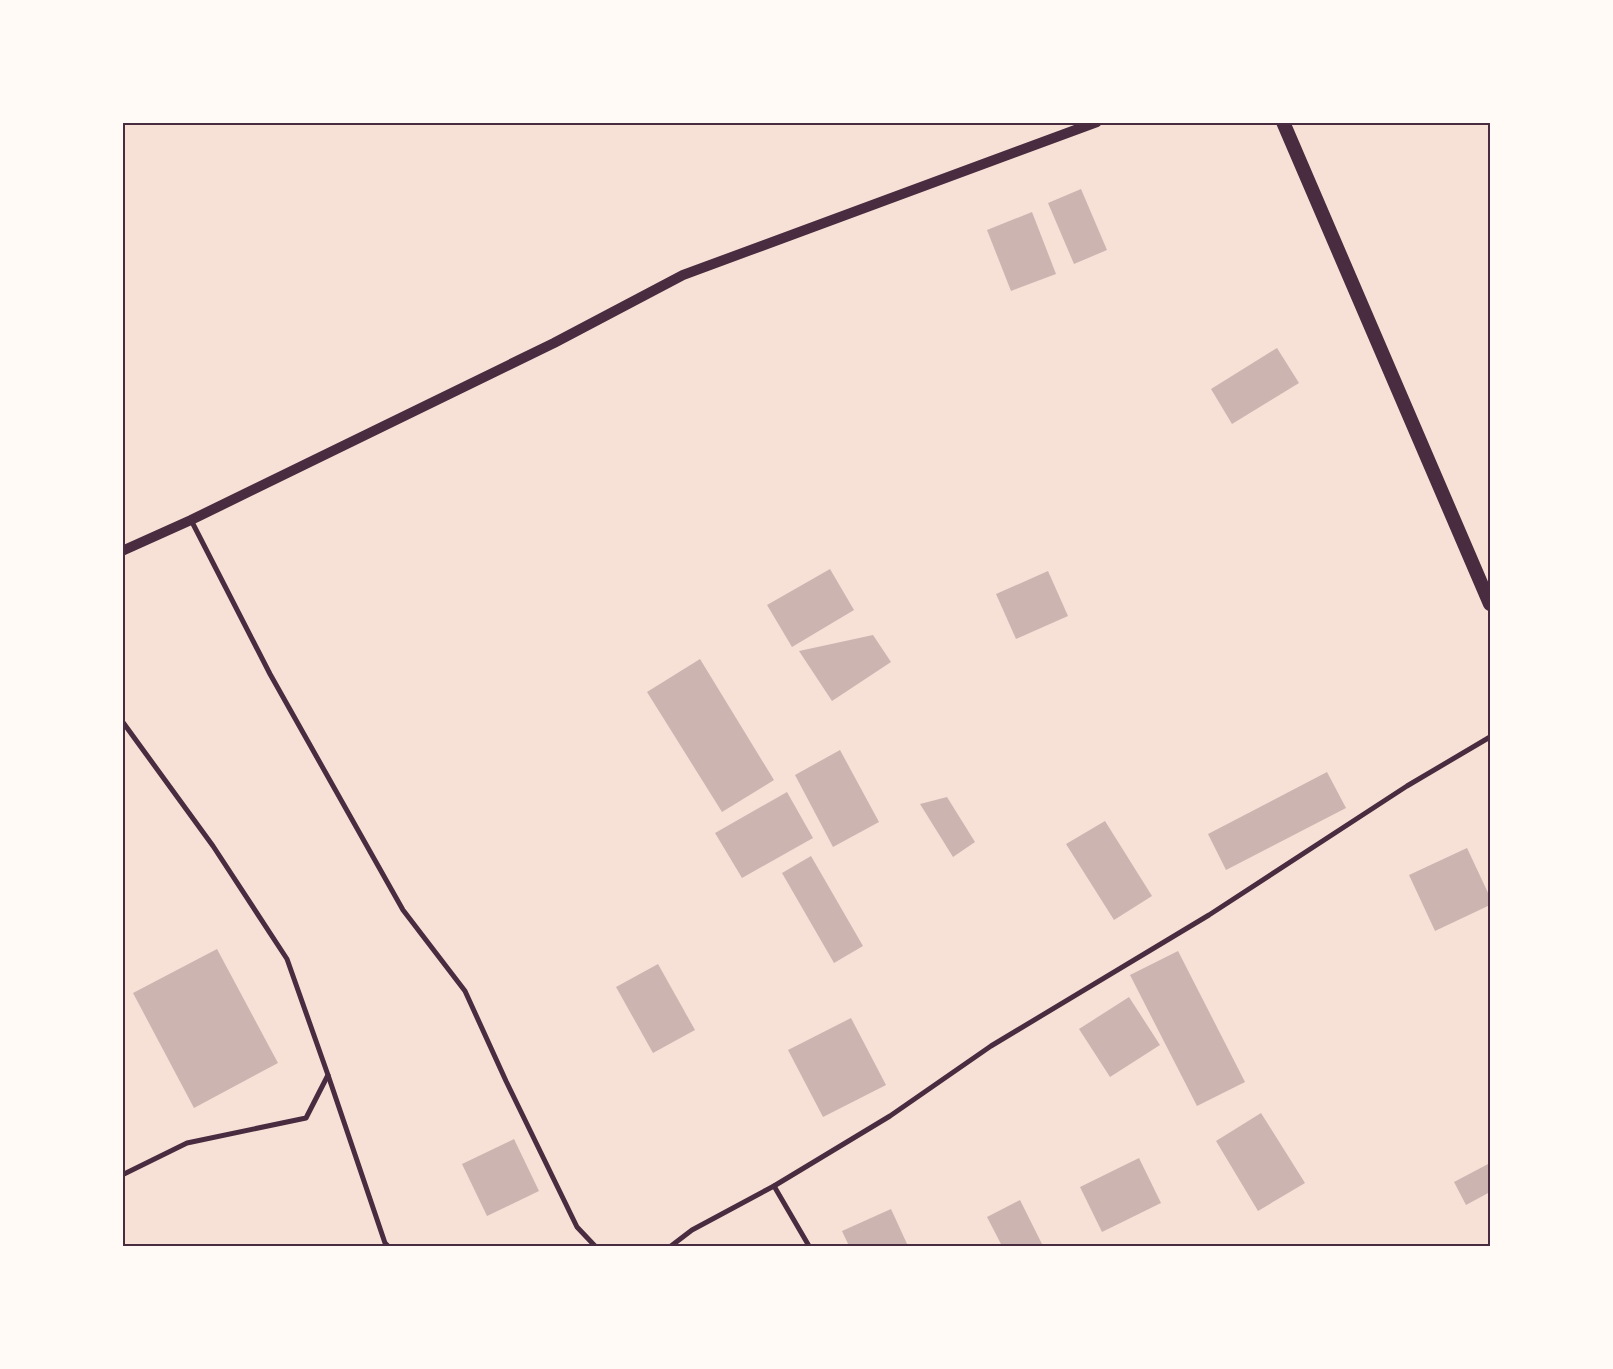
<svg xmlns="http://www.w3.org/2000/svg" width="1613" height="1369" viewBox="0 0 1613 1369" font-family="Raleway,sans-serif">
<rect width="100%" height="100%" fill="#f7e1d7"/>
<g fill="#ccb4b1">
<path d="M1081,189L1107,250L1074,264L1048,203Z"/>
<path d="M1032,212L1056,274L1011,291L987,230Z"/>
<path d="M1277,348L1299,383L1232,424L1211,389Z"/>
<path d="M830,569L854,610L792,647L767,605Z"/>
<path d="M1048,571L1068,616L1016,639L996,594Z"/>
<path d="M873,635L891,662L832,701L799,651Z"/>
<path d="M700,659L774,780L722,812L647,692Z"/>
<path d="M840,750L879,822L833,847L795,775Z"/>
<path d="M1327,772L1346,808L1226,870L1208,834Z"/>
<path d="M787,792L813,838L742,878L715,833Z"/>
<path d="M947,797L975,842L953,857L920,804Z"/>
<path d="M1105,821L1152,896L1114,920L1066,844Z"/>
<path d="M1467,848L1490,897V905L1435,931L1409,875Z"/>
<path d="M811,856L863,946L834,963L782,873Z"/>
<path d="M217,949L278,1063L194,1108L133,993Z"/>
<path d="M1178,951L1245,1082L1197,1106L1130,975Z"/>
<path d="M658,964L695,1030L653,1053L616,987Z"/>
<path d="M1129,997L1160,1045L1110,1077L1079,1029Z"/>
<path d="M851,1018L886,1085L823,1117L788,1050Z"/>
<path d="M1261,1113L1305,1183L1258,1211L1216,1141Z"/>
<path d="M514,1139L539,1191L487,1216L462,1164Z"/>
<path d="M1139,1158L1161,1203L1102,1232L1080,1187Z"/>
<path d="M1490,1163V1192L1466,1205L1454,1182Z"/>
<path d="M1020,1200L1043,1246H1002L987,1217Z"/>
<path d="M891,1209L908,1246H849L842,1231Z"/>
</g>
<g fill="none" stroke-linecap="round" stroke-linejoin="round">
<g stroke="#4a2c40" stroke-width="5">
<path d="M191,520L270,674L403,910L465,991L506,1081L577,1227L595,1246"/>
<path d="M122,721L213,846L287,959L328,1075L306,1118L187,1143L122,1175"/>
<path d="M328,1075L385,1243L388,1246"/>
<path d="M774,1186L809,1246"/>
<path d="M671,1246L692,1230L774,1186L890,1116L991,1046L1209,915L1407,786L1490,737"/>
</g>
<path stroke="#4a2c40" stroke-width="10" d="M122,551L191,520L554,343L683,275L1097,122"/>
<path stroke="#4a2c40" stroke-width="14" d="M1283,122L1490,604"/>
</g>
<rect width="1613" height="1369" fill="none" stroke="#fffaf5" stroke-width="248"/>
<rect x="124" y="124" width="1365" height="1121" fill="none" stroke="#4a2c40" stroke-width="2"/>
</svg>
